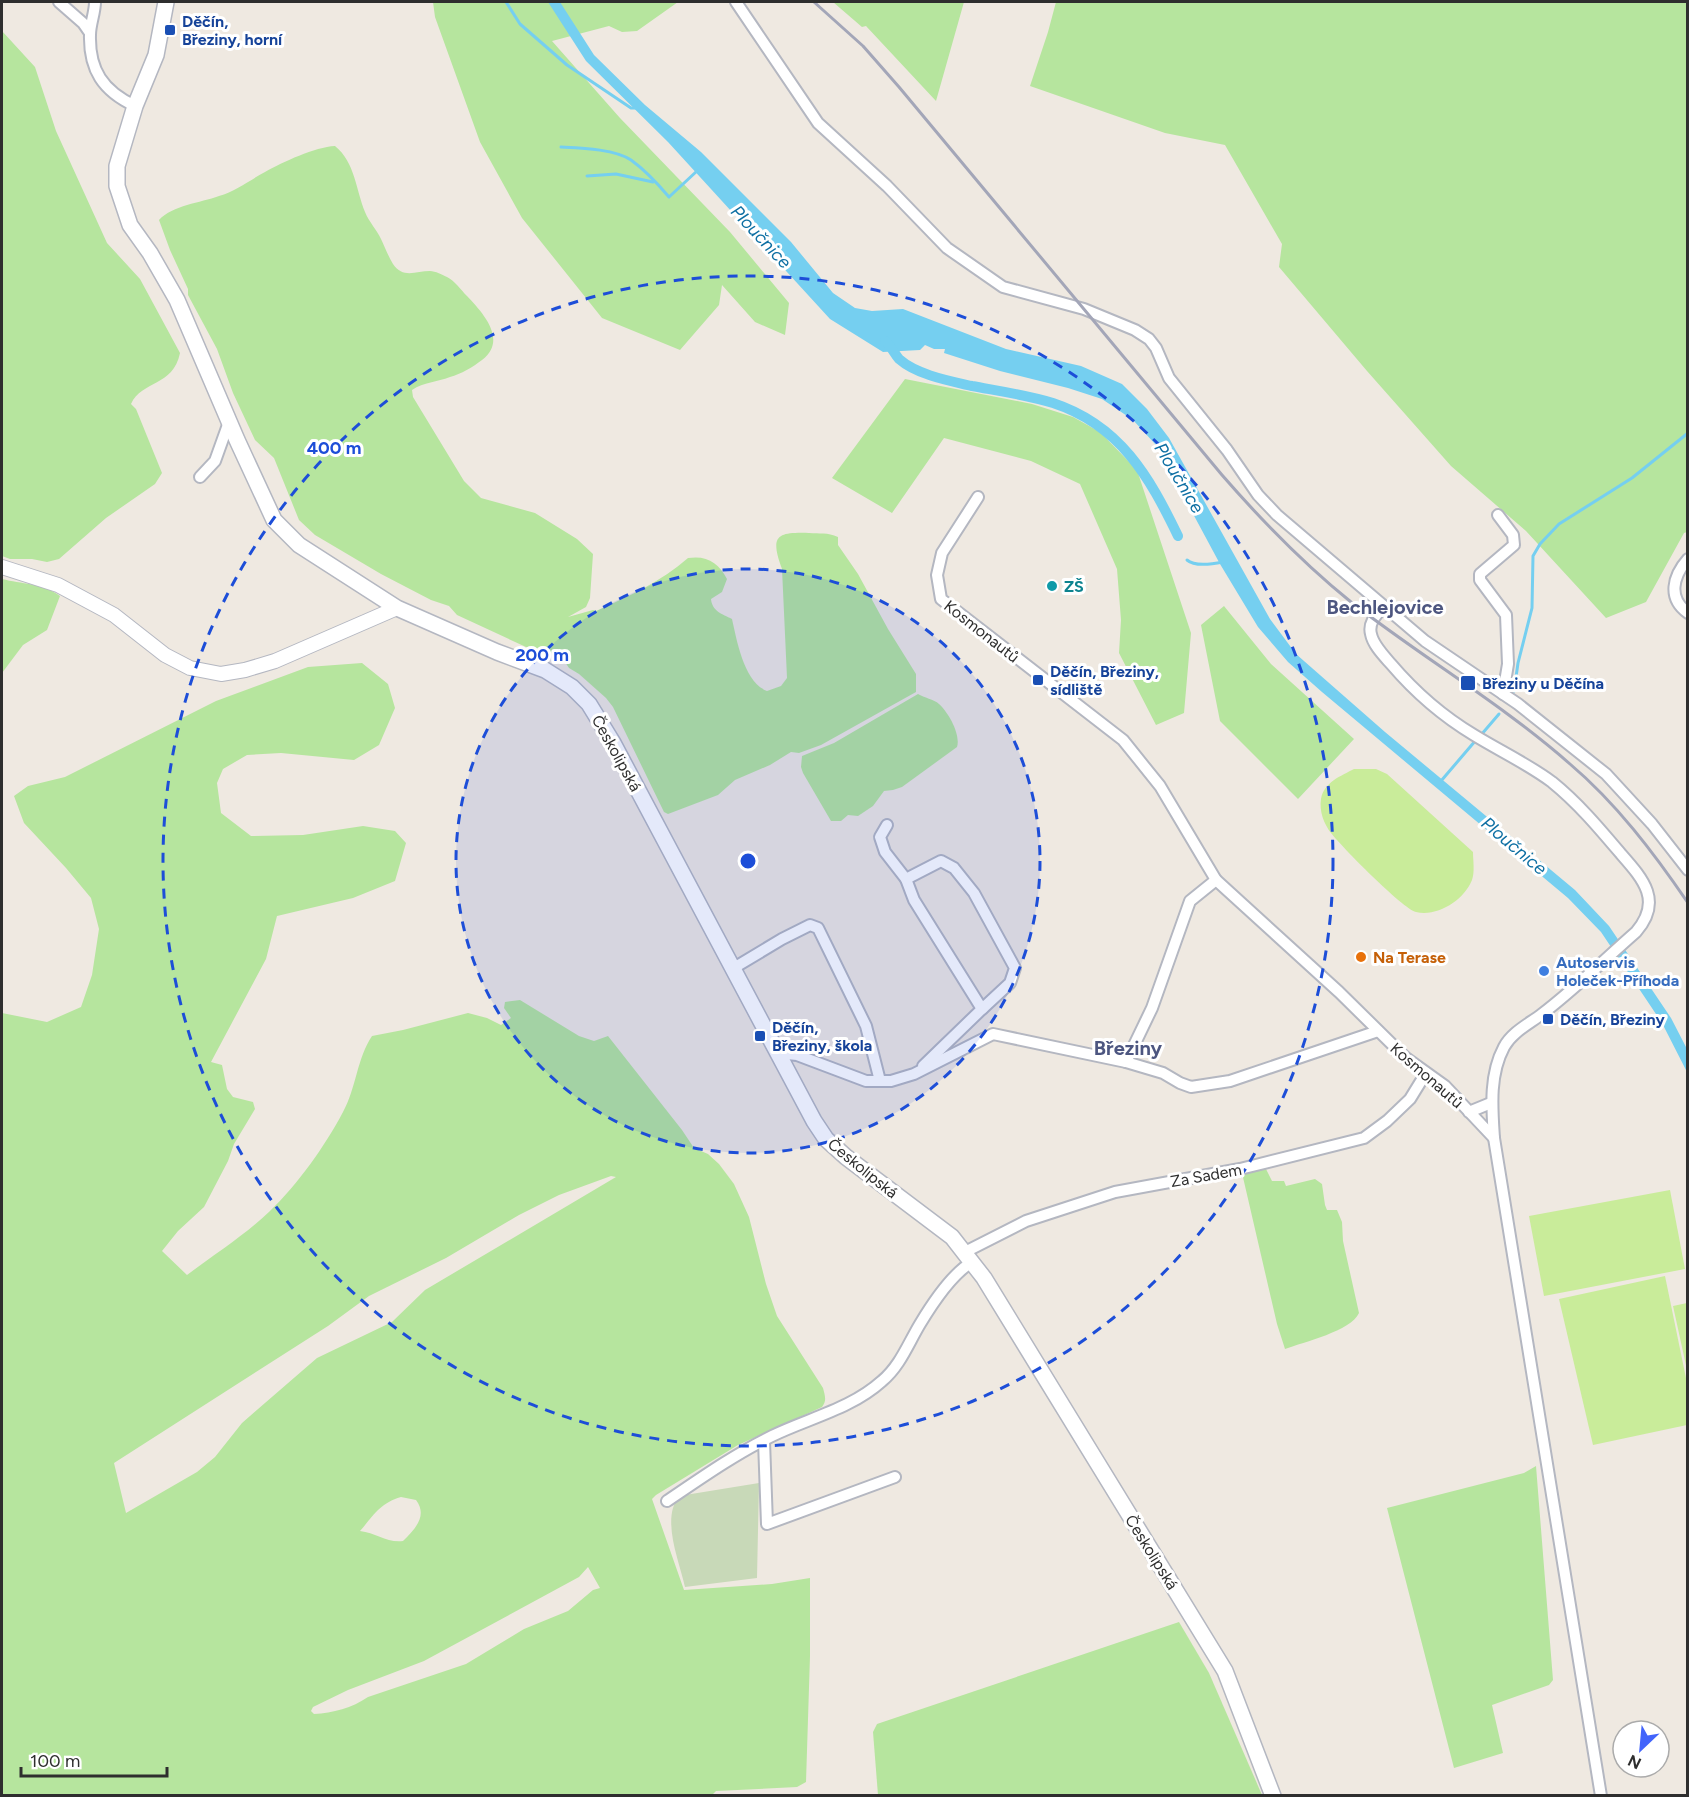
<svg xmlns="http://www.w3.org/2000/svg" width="1689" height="1797" viewBox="0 0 1689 1797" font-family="Figtree,sans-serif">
<rect width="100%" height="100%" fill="#efe9e1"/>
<g fill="#b6e59e" fill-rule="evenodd">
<path d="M433,2H678L637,31L622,32L609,26L552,41L620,118L730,232L789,303L785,335L755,322L722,285L719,305L680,350L602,318L522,218L480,142L435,17Z"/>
<path d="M833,2H964L936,101L866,26L862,27Z"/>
<path d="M1056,2H1687V532L1684,533L1646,602L1606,618L1526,531L1451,466L1367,371L1279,267L1282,244L1225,145L1165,133L1030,86L1048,32Z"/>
<path d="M2,31L35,67L56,131L107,243L140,279L180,353C173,387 142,380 131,404L136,409L162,473L155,484L106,518L59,559L47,562L32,559H10L2,556Z"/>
<path d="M335,146C355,162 356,190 365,212C369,222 377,230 381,239C385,247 388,256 393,264C403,279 416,271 430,271C435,271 443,275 447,277C455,281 461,290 467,296C483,313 508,340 482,360C473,367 461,374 450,377C437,382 424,382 412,390L413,397L464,481L481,498L535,513L577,539L593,554L590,598L586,607L568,617L593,610L596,611C629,596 661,582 688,558C707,555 719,563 727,579L722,592L711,599C712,611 722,614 732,619C737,641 744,682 767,691L781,686L787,678L782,569C770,536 776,532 809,533C820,534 827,532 838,537V545L858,574L888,629L916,674V692L821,745L799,753L791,752L770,765L735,780L718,795L668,814L664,812L613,707L606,698L579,674L569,668L563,659L547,651L526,647L457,615L449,606L431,600L381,574L315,535L299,520L274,458L255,440L233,393L217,349L188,295V289L170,250L159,220C173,205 200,203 219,196C236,191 250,180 265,172C283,162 315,147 335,146Z"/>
<path d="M905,379L1032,404L1073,417L1100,432L1137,470L1191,633L1184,713L1156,725L1119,653L1121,620L1117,569L1080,484L1031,461L944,438L892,513L832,478Z"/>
<path d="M2,579C21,584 43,583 60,596L47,630L23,645L2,673Z"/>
<path d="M1224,606L1271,664L1354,739L1298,799L1220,721L1201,625Z"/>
<path d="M362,663L388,684L395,708L379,745L354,760L281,753L247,755L223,769L217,783L221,813L251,836L303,835L363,826L395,831L406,843L395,881L353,898L277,916L266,959L211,1062L222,1065L227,1089L233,1097L253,1102L255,1109L234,1144L228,1161L204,1207L178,1231L162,1251L187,1275C215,1254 245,1235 270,1211C298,1184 325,1146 343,1112C356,1089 357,1058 372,1036L403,1030L468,1013L487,1018L501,1025L511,1018L504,1008L505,1002L520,1000L579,1036L594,1041L608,1036L682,1130L694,1148L708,1154L719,1164L734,1184L749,1217L766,1284L777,1316L823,1388C825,1396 827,1401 822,1407L738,1445L656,1495L652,1499L684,1590L772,1584L810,1578V1656L806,1782L797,1787L716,1791L711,1796L2,1795V1013L47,1022L81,1007L92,975L99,929L91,898L66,868L24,823L14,796L28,786L65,777L216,701L308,667ZM611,1176L616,1177L425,1290L392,1322L317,1358L242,1423L215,1457L197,1472L126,1513L114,1463L328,1326L369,1296L446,1258L519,1215L559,1195ZM401,1497L416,1500C428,1516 415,1529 403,1541C387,1543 376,1533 360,1531C374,1515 380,1503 401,1497ZM588,1567L600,1588L593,1590L568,1611L524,1629L466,1664L368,1697C352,1708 333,1713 314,1714L311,1711L313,1707L348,1690L424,1661L579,1577Z"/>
<path d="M918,694C924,698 934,699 939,704C949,713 961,735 957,747L902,787L893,790L884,791L873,806L858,816L848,815L841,821H831L803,773L801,767L802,756L834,743Z"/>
<path d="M1265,1167L1272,1181H1284L1286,1186L1315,1179L1322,1184L1325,1205L1327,1210H1337L1342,1222L1343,1241L1359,1313C1351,1331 1304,1342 1285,1349L1277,1324L1242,1173Z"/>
<path d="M1536,1466L1553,1680L1549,1685L1492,1705L1503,1753L1454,1768L1387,1508L1524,1473Z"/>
<path d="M1179,1622L1209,1673L1262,1795H878L873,1732L877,1724Z"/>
</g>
<path fill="#c8d9b8" d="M759,1483L757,1578L685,1587C679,1560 661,1519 679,1496Z"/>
<g fill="#c9ec9a">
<path d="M1354,769H1376L1387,774L1473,852C1473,860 1475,872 1472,880C1464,900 1438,917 1416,912C1403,909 1341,846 1331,833C1324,824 1319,811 1321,799C1324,782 1341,776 1354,769Z"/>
<path d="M1670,1190L1685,1269L1544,1296L1529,1216Z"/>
<path d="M1665,1276L1687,1383V1425L1593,1445L1559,1299Z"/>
<path d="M1687,1303L1688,1370H1687L1673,1306Z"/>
</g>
<path fill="#75cff0" d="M548,2H560L594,55L645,105L701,152L791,242L833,293L855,308L872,311L903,309L1006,349L1081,366L1122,384L1147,409L1169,438L1270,619L1296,654L1385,732L1575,890L1609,926L1671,1018L1687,1049V1072L1662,1023L1601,932L1568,898L1322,692L1288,662L1258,627L1220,564L1156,445L1133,420L1102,399L1068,388L1000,371L944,353L945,349H934L925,345L920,350L883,352L830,319L668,142L586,61Z"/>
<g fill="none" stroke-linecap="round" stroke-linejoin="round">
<g stroke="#75cff0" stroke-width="3">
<path d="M506,2L520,24L567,65L631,108H637"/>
<path d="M561,147C580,148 615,149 631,160C645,170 658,184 669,197L697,171"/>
<path d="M587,176L616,174L653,182"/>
<path d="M1187,560C1195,567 1213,564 1223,562"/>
<path d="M1514,691L1518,663L1532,608L1533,556L1540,544L1559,524L1632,478L1688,433"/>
<path d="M1481,735L1499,714"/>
<path d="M1441,781L1476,740"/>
</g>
<path stroke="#75cff0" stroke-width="10" d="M885,341C891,346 894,353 899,359C917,375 950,381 972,386C999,391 1027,395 1053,403C1120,425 1149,476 1178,536"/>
<g stroke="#b4b7c1" stroke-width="14">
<g id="minor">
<path d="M59,2L83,23L90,33"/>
<path d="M95,2C95,13 90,24 90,35C89,70 103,91 135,106"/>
<path d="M736,2L818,123L887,186L947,248L1003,287L1084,309L1135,330L1149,339L1156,348L1169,378L1227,450L1258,495L1277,515L1425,641L1518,704L1606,774L1652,824L1688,870"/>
<path d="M200,477L215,461L229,422"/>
<path d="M978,497L942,553L937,575L941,599L1123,740L1160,786L1216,880L1339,992L1406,1058L1445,1086L1494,1138"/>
<path d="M1498,515L1513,535L1514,545L1480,574V580L1506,615L1508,664L1503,694"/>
<path d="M1688,559C1673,576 1667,598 1688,613"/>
<path d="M1383,607C1376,615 1368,623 1371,634C1373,645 1384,656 1391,664C1414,691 1444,717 1474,735C1500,751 1528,764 1552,782C1578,803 1599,828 1621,854C1643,879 1663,901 1636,932C1605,959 1575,989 1542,1014C1529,1024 1512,1032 1504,1047C1489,1075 1492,1108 1494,1138L1601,1796"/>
<path d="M887,825L880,837L885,852L906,879"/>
<path d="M941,861L954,868L974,893L1015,968L1010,983L982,1009L914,900L906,879Z"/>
<path d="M732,969L782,939L810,925L818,928L866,1026L880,1081"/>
<path d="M777,1053L797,1055L866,1081H891L914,1074L993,1034L1126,1062L1163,1073L1180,1083L1191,1087L1230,1081L1378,1031"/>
<path d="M1126,1062L1152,1008L1190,901L1216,880"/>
<path d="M923,1066L983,1008"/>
<path d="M1469,1112L1491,1103"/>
<path d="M965,1252L1026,1221L1115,1192L1240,1169L1364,1138L1387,1121L1410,1099L1426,1073"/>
<path d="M764,1441L767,1524L895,1477"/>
<path d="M667,1501C701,1478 735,1454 772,1436C809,1418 851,1409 882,1381C900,1366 908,1344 920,1324C932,1304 952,1274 972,1262"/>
</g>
</g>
<g stroke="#b4b7c1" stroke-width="16">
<path id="tertiary" d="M2,567L58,585L114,615L165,655L190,668L221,674L245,670L275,661L397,608"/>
</g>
<g stroke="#b4b7c1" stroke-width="18">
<path id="secondary" d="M166,2L156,55L135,106L117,166V186L130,225L150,253L177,300L237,440L274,520L299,545L397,608L497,652L545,670L572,687L589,704L613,743L814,1121L826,1139L846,1157L952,1237L984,1278L1225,1671L1273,1796"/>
</g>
<use href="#minor" stroke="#fff" stroke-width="10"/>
<use href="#tertiary" stroke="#fff" stroke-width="14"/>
<use href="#secondary" stroke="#fff" stroke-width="15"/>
<path stroke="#a3a6b8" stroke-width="3" d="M814,2L863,46L899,87L1222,475C1262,521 1304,564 1351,602C1423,658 1502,704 1570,764C1616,803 1654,853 1688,903"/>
</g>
<circle cx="748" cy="861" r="292" fill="#1d4ed8" fill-opacity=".12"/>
<g fill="none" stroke="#1d4ed8" stroke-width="3" stroke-dasharray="10 8">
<circle cx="748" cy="861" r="292"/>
<circle cx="748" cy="861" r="585"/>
</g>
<g fill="#1a4fb4" stroke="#fff" stroke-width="2">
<rect x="164" y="24" width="12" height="12" rx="3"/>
<rect x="1032" y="674" width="12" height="12" rx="3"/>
<rect x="1460" y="675" width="16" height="16" rx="3"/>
<rect x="1542" y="1013" width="12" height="12" rx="3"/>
<rect x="754" y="1030" width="12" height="12" rx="3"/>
</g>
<circle fill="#0f9aa8" stroke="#fff" stroke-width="2" cx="1052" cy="586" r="6"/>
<circle fill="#e8710a" stroke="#fff" stroke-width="2" cx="1361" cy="957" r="6"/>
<circle fill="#3f7fe0" stroke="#fff" stroke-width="2" cx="1544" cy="971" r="6"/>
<g text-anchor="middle" stroke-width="6" stroke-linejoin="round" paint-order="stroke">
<g font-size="16" font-weight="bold" fill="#164399" stroke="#fff" text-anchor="start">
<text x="182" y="27">Děčín,<tspan x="182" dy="18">Březiny, horní</tspan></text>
<text x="1050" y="677">Děčín, Březiny,<tspan x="1050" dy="18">sídliště</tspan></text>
<text x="1482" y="689">Březiny u Děčína</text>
<text x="1560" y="1025">Děčín, Březiny</text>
<text x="772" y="1033">Děčín,<tspan x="772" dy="18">Březiny, škola</tspan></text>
</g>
<g font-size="16" font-weight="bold" fill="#0d838f" stroke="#fff" text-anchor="start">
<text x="1064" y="592">ZŠ</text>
</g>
<g font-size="16" fill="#2e2e2e" stroke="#fff">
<text transform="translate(982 631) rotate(38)" y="6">Kosmonautů</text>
<text transform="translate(617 753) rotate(61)" y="6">Českolipská</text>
<text transform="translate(1427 1075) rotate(41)" y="6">Kosmonautů</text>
<text transform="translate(863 1168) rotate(39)" y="6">Českolipská</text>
<text transform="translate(1206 1175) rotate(-10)" y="6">Za Sadem</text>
<text transform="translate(1152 1552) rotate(58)" y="6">Českolipská</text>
</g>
<g font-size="16" font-weight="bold" fill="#c56008" stroke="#fff" text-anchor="start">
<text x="1373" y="963">Na Terase</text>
</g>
<g font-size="16" font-weight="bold" fill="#366cbe" stroke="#fff" text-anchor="start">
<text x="1556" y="968">Autoservis<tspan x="1556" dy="18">Holeček-Příhoda</tspan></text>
</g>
<g font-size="18" font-style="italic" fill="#0d6fa3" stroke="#fff">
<text transform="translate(761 237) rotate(47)" y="6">Ploučnice</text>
<text transform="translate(1179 478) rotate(59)" y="6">Ploučnice</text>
<text transform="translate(1514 846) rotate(40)" y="6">Ploučnice</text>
</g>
<g font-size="20" font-weight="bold" fill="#4d5680" stroke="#fff">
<text x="1385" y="614">Bechlejovice</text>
<text x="1128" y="1055">Březiny</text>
</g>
</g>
<circle cx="748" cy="861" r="9" fill="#1d4ed8" stroke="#fff" stroke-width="3"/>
<g font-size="18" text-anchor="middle" font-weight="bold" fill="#1d4ed8" stroke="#fff" stroke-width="6" stroke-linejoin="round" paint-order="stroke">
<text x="334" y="454">400 m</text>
<text x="542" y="661">200 m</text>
</g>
<rect width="1689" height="1797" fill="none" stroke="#2e2e2e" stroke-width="6"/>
<g transform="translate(1641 1749) rotate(206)"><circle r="28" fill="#ffffff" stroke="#ababab" stroke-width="1.5"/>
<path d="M0-4.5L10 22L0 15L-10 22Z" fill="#4264fb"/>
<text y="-9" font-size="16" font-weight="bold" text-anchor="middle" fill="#2e2e2e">N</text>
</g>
<path d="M21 1767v9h146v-9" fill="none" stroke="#2e2e2e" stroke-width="3"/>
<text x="30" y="1767" font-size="18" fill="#2e2e2e" stroke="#ffffff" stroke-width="4.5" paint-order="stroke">100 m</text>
</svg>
